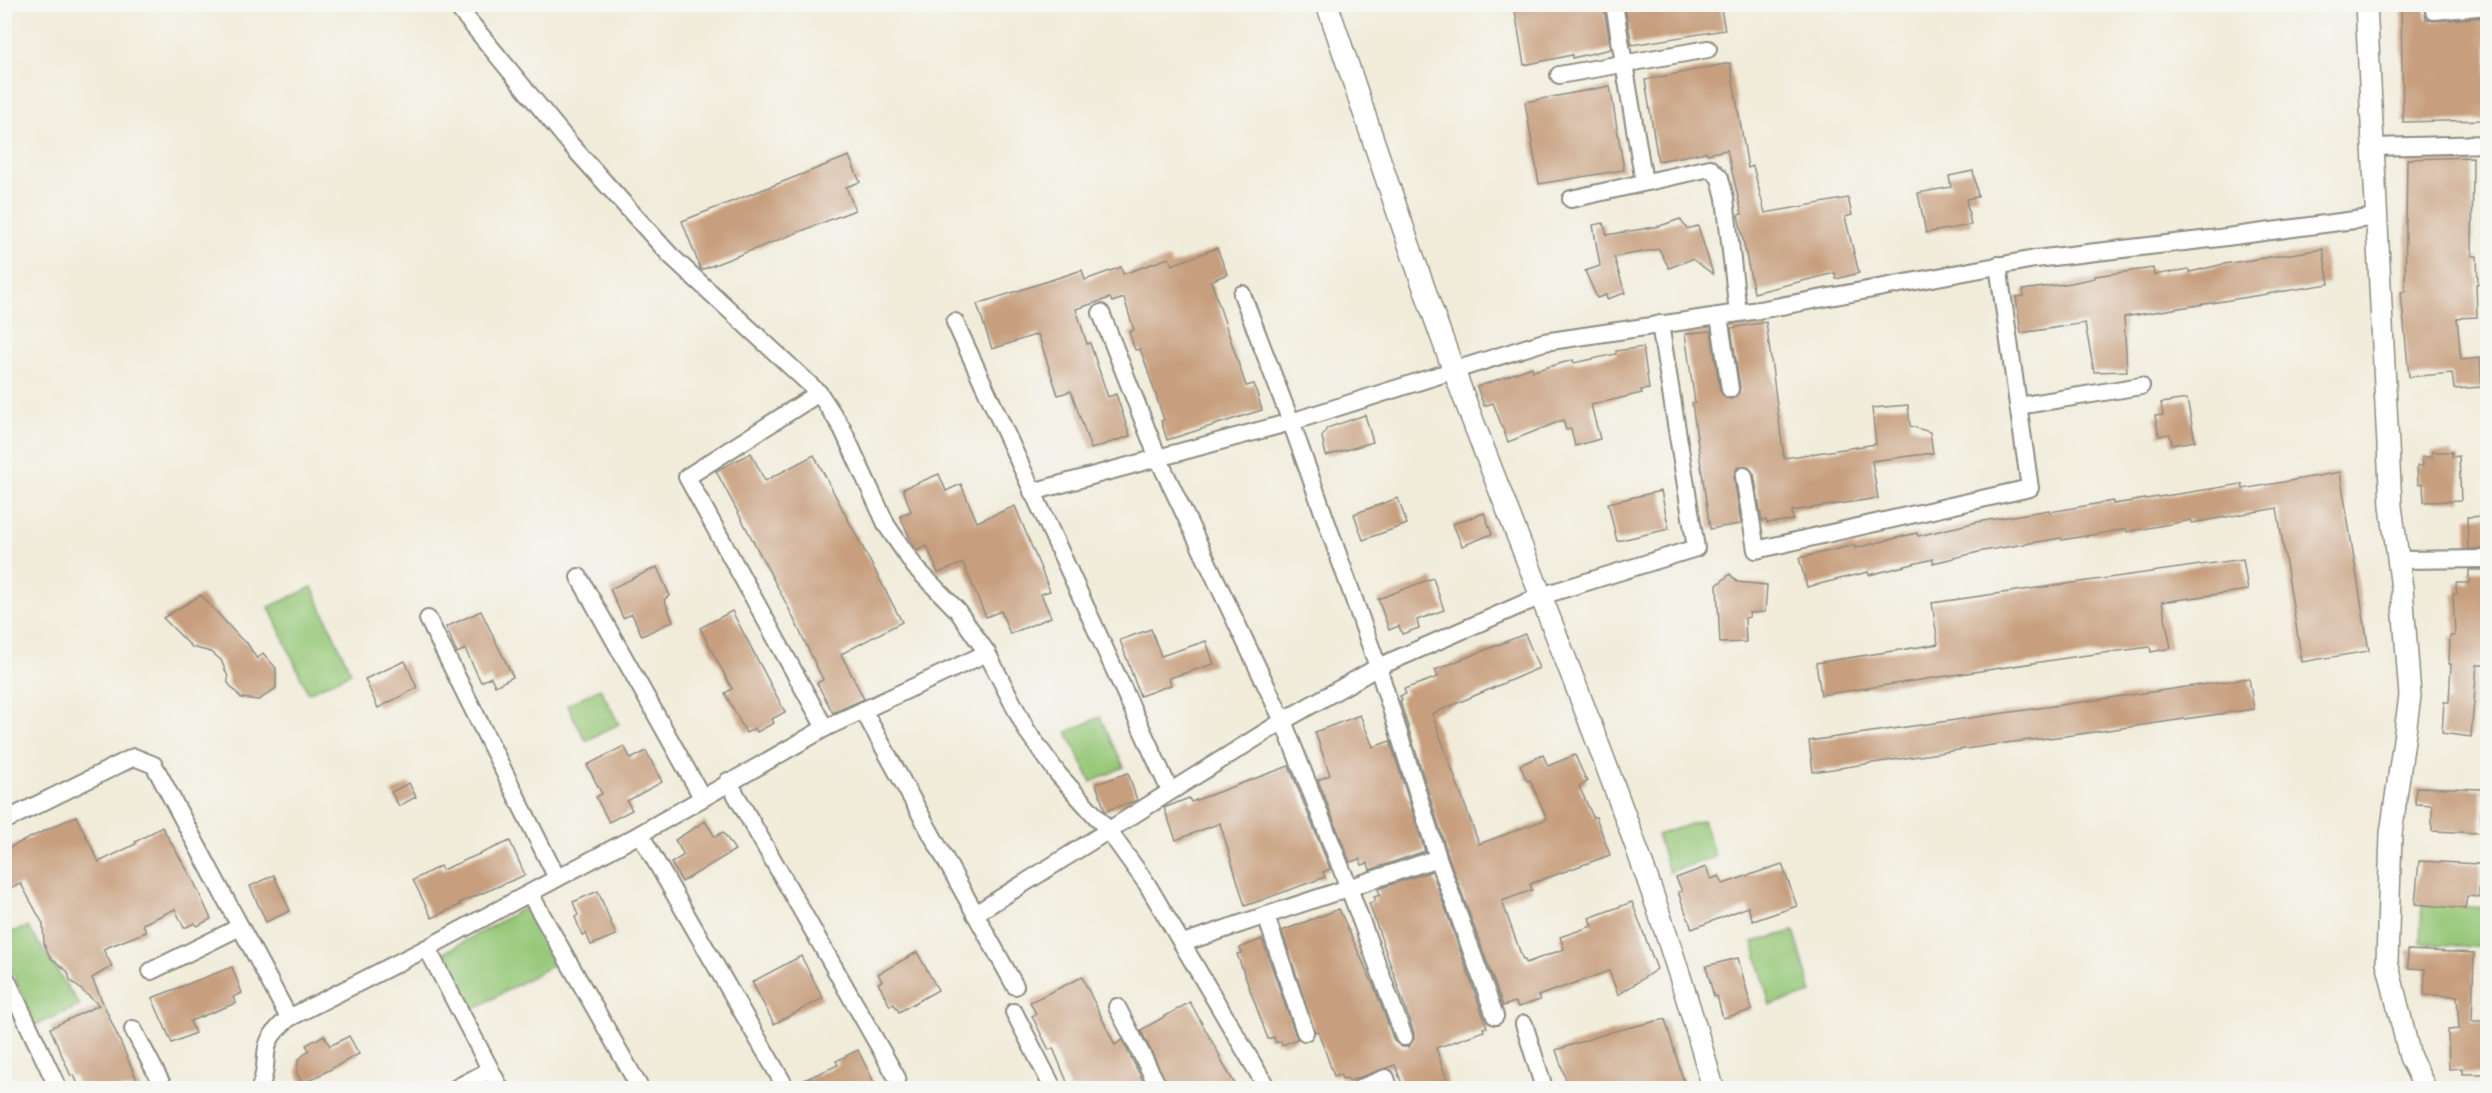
<svg xmlns="http://www.w3.org/2000/svg" width="2492" height="1093" viewBox="0 0 2492 1093" font-family="'Indie Flower',sans-serif">
<rect width="100%" height="100%" fill="#f6f6f2"/>
<filter id="ink" filterUnits="userSpaceOnUse"><feTurbulence type="fractalNoise" baseFrequency=".0167" numOctaves="2"/><feDisplacementMap in="SourceGraphic" scale="12" xChannelSelector="R" yChannelSelector="G"/><feConvolveMatrix kernelMatrix="1 2 1 2 8 2 1 2 1" color-interpolation-filters="sRGB"/></filter>
<filter id="wash" filterUnits="userSpaceOnUse"><feTurbulence type="fractalNoise" baseFrequency=".008" numOctaves="4" result="noise"/><feDisplacementMap in="SourceGraphic" scale="24" xChannelSelector="R" yChannelSelector="G"/><feGaussianBlur stdDeviation="1.35" result="paint"/><feColorMatrix in="noise" values="0 0 0 0 0 0 0 0 0 0 0 0 0 0 0 0 0 1.4 0 .05"/><feComposite in="paint" operator="in"/></filter>
<g filter="url(#wash)">
<rect width="100%" height="100%" fill="#f1ecda"/>
<g fill="#96c878" stroke="#607a52" stroke-width="1.5">
<path d="M312,587L351,673L308,693L269,607Z"/>
<path d="M600,688L619,724L586,741L567,705Z"/>
<path d="M1100,717L1124,767L1091,782L1067,732Z"/>
<path d="M1703,820L1715,857L1669,872L1657,835Z"/>
<path d="M2422,904L2487,908V948L2420,943Z"/>
<path d="M529,905L560,961L474,1009L442,954Z"/>
<path d="M28,927L80,1006L35,1025L5,955L4,934Z"/>
<path d="M1794,931L1812,993L1770,1005L1753,942Z"/>
</g>
<g id="blocks">
<g fill="#c79f7e">
<path d="M1514,4H1603L1611,49L1572,58V55L1524,65Z"/>
<path d="M1637,4H1720L1725,30L1632,45L1625,7Z"/>
<path d="M2401,4H2424L2426,19L2434,21L2487,17V116H2485V120L2403,122Z"/>
<path d="M1730,63L1748,168L1753,166L1765,213L1848,198L1852,215L1845,217L1859,273L1836,279L1835,273L1754,293L1738,215L1742,214L1727,150L1707,154L1706,152L1658,161L1645,80Z"/>
<path d="M1610,86L1624,170L1539,184L1525,102Z"/>
<path d="M849,156L860,182L846,187L855,210L701,270L682,221Z"/>
<path d="M2473,157L2472,256H2477L2478,284H2476L2477,317L2457,318L2461,360L2480,358L2482,387L2454,389L2452,373L2409,377L2401,292H2405L2407,159Z"/>
<path d="M1973,171L1978,197L1966,199L1971,225L1926,233L1918,193L1951,187L1949,176Z"/>
<path d="M1680,219L1687,229L1698,226L1713,274L1692,259L1669,268L1659,249L1614,257L1625,293L1607,299L1606,295L1597,298L1585,271L1600,266L1593,225L1603,223L1607,235L1660,226Z"/>
<path d="M1217,248L1227,274L1211,281L1246,386L1254,384L1262,410L1167,440L1161,421L1164,420L1144,359L1140,349L1135,350L1129,332L1134,330L1124,298L1112,302L1110,298L1076,309L1087,344L1090,343L1108,397L1116,394L1130,436L1091,449L1071,391L1058,395L1038,334L992,349L977,304L1082,270L1085,280L1121,267L1123,274L1169,258L1172,265Z"/>
<path d="M2323,249L2329,284L2124,317L2127,371L2094,372L2085,323L2021,333L2016,297L2024,296L2023,290L2071,283L2095,278V276L2153,268L2154,275L2189,269L2190,272L2224,264Z"/>
<path d="M1766,322L1784,458L1876,444L1872,408L1908,405L1910,426L1930,432L1933,453L1872,461L1878,498L1792,511L1793,520L1767,523L1766,520L1762,521L1754,474L1748,466H1742L1737,468L1734,477L1741,524L1710,529L1692,403H1695L1685,334L1711,331L1720,391L1726,398L1732,399L1739,393L1740,387L1731,328Z"/>
<path d="M1643,347L1649,389L1641,390L1642,393L1591,405L1600,439L1575,446L1571,429L1566,430L1563,420L1508,442L1493,403L1484,406L1477,387L1532,367L1533,371L1573,360L1574,363L1616,354V351Z"/>
<path d="M2187,399L2195,441L2172,445L2170,434L2159,436L2155,416L2163,415L2161,403Z"/>
<path d="M1365,415L1373,442L1326,456L1322,437L1327,428Z"/>
<path d="M2432,452H2452V457L2459,456L2461,501L2424,502L2423,484H2418L2417,466H2423L2422,457H2432Z"/>
<path d="M751,453L765,481L814,455L902,622L841,654L864,699L833,713L817,683L823,680L788,607L716,471Z"/>
<path d="M2340,472L2369,651L2302,662L2277,508L2192,523L2191,520L2127,532L2126,529L2062,540L2061,538L1983,551L1933,563V559L1869,575L1868,572L1807,587L1799,558L1854,545L1855,548L1917,533L1918,536L1977,522L2049,510L2050,512L2113,501V504L2242,484L2243,489Z"/>
<path d="M939,474L946,491L961,484L977,522L1015,506L1050,591L1041,594L1051,617L1010,634L1001,611L986,617L963,563L938,573L927,546L916,551L900,516L911,511L903,489Z"/>
<path d="M1661,491L1669,529L1617,541L1608,503Z"/>
<path d="M1398,498L1407,524L1363,540L1354,514Z"/>
<path d="M1484,513L1492,534L1462,546L1453,524Z"/>
<path d="M2487,516V549H2468L2467,517Z"/>
<path d="M2243,559L2248,590L2162,602L2171,648L2151,652L2150,647L2080,656L1821,695L1816,663L1938,644L1932,603Z"/>
<path d="M657,567L670,596L664,599L673,621L642,636L632,614L623,618L610,589Z"/>
<path d="M2469,570H2487V658H2485V665H2477L2471,737L2442,733L2444,702H2449L2451,664H2449L2450,636H2455L2453,594H2457L2456,583H2469Z"/>
<path d="M1730,574L1737,582L1767,585L1765,612L1749,613L1750,617L1745,618L1746,642L1720,643L1717,585Z"/>
<path d="M1433,578L1444,610L1417,620L1419,628L1402,634L1399,626L1389,630L1378,599Z"/>
<path d="M201,595L240,638L247,643L257,659L263,653L276,668V688L259,700L241,698L228,683V677L221,660L211,652L192,647L163,618Z"/>
<path d="M481,611L513,677L495,686L491,677L481,682L465,649L457,653L446,627Z"/>
<path d="M732,611L785,712L772,719L774,723L757,732L755,728L746,733L725,693L732,689L700,628Z"/>
<path d="M1151,629L1161,656L1206,641L1214,664L1169,678L1171,685L1140,696L1120,640Z"/>
<path d="M1525,634L1539,668L1432,714L1479,844L1547,819L1530,780L1527,781L1520,765L1543,755L1548,766L1575,755L1587,782L1579,786L1593,817H1596L1610,855L1530,884L1532,890L1502,901L1523,960H1525L1526,963L1564,949L1560,937L1592,926L1589,918L1632,902L1657,969L1618,995L1609,971L1538,996L1540,1000L1518,1007L1515,1002L1503,1006L1448,855L1400,701L1402,700L1400,696L1406,694L1404,689L1438,677L1435,670Z"/>
<path d="M405,661L417,688L378,708L365,679Z"/>
<path d="M2249,678L2254,709L2073,735L2005,743L1813,772L1809,741Z"/>
<path d="M1360,715L1373,747L1390,741L1425,851L1370,870L1368,863L1362,865L1360,859L1350,862L1318,780L1330,775L1315,732Z"/>
<path d="M624,746L631,759L646,751L662,782L627,801L632,810L609,822L596,797L602,794L587,765Z"/>
<path d="M1289,766L1330,869L1323,872L1325,877L1245,906L1220,823L1176,840L1164,808L1189,798L1191,802Z"/>
<path d="M1128,773L1137,800L1105,811L1096,784Z"/>
<path d="M409,783L416,797L399,806L391,792Z"/>
<path d="M2416,787L2481,789V833L2432,831V805L2415,804Z"/>
<path d="M76,816L99,862L136,844L135,842L162,827L193,880L211,919L197,926L195,923L184,928L175,909L143,924L146,932L103,949L112,966L92,978L141,1089H80L74,1075L71,1076L50,1028L99,1005L70,980L68,972L50,957L44,944L43,924L21,884L4,890V850Z"/>
<path d="M705,821L715,837L723,832L735,850L682,882L671,863L684,855L675,840Z"/>
<path d="M510,841L525,875L459,903L460,905L432,918L413,880L440,866L442,870Z"/>
<path d="M2419,861L2480,864L2479,897L2467,896L2465,909L2415,904Z"/>
<path d="M1782,864L1797,906L1753,921L1748,907L1692,929L1678,892L1682,891L1676,878L1706,867L1711,879L1719,876L1723,884Z"/>
<path d="M1432,871L1487,1027L1483,1028L1484,1031L1436,1048L1450,1089H1404L1395,1065L1349,1081L1347,1078L1342,1079L1340,1074L1334,1076L1318,1031L1315,1032L1282,931L1339,909L1375,989L1394,1041L1402,1047H1408L1414,1039V1033L1369,903L1376,901L1374,897L1380,895L1378,889Z"/>
<path d="M274,875L290,911L266,922L250,886Z"/>
<path d="M598,891L616,935L591,945L586,934L582,935L575,917L578,915L573,902Z"/>
<path d="M1262,939L1297,1039L1282,1045L1281,1041L1276,1043L1274,1037L1268,1039L1237,954L1242,953L1240,948Z"/>
<path d="M2408,950L2474,953L2472,1021H2487V1074H2462V1068L2449,1069L2448,1030L2459,1029L2457,996L2424,995L2425,969L2408,968Z"/>
<path d="M917,952L938,990L899,1012L894,1004L890,1006L878,983L882,981L878,974Z"/>
<path d="M801,956L823,998L774,1024L752,982Z"/>
<path d="M1738,958L1752,1010L1723,1018L1717,996L1714,997L1706,966Z"/>
<path d="M232,967L242,993L233,997L236,1003L190,1021L195,1033L172,1043L152,998Z"/>
<path d="M1082,977L1115,1045L1122,1040L1147,1089H1070L1053,1048L1049,1050L1032,1016L1036,1014L1030,1002Z"/>
<path d="M1190,1002L1220,1056L1219,1057L1238,1089H1169L1141,1030Z"/>
<path d="M1665,1019L1686,1089H1569L1556,1050L1611,1032Z"/>
<path d="M324,1035L330,1046L349,1036L359,1054L303,1084L297,1073L298,1060L309,1050L306,1045Z"/>
<path d="M858,1050L877,1089H796L795,1084L838,1065L836,1061Z"/>
</g>
</g>
</g>
<g filter="url(#ink)">
<use href="#blocks" fill-opacity="0" stroke="#8e8c82" stroke-width="1.5"/>
<g fill="none" stroke-linecap="round" stroke-linejoin="round">
<g stroke="#8e8c82" stroke-width="20">
<g id="minor">
<path d="M455,4L571,145L670,255L819,393"/>
<path d="M1614,4L1644,182"/>
<path d="M2434,4V11L2488,6"/>
<path d="M1559,75L1708,49"/>
<path d="M2373,147L2488,144"/>
<path d="M1571,199L1710,168L1720,178L1725,198L1738,313"/>
<path d="M1101,313L1158,458L1283,721L1349,888L1404,1037"/>
<path d="M1719,316L1730,389"/>
<path d="M955,322L1170,791"/>
<path d="M2018,406L2141,386"/>
<path d="M1744,476L1756,550L2030,488L1998,265"/>
<path d="M1032,492L1291,422L1544,342L1759,310L2035,259L2219,238L2377,217"/>
<path d="M2398,560L2488,559"/>
<path d="M579,577L702,797"/>
<path d="M428,619L557,878"/>
<path d="M863,710L1015,986"/>
<path d="M825,728L987,653"/>
<path d="M728,781L897,1078"/>
<path d="M4,821L134,757L154,765L289,1018"/>
<path d="M640,834L786,1088"/>
<path d="M1438,858L1495,1016"/>
<path d="M530,894L640,1088"/>
<path d="M975,914L1283,721L1378,667L1541,596L1696,548L1660,324"/>
<path d="M1266,916L1305,1032"/>
<path d="M1183,943L1438,858L1378,667L1291,422L1242,294"/>
<path d="M427,948L640,834L825,728L687,477L819,393L842,428L887,526L915,567L957,610L987,653L1027,731L1058,774L1108,830L1147,884L1267,1088"/>
<path d="M151,971L240,927"/>
<path d="M4,974L58,1088"/>
<path d="M1117,1007L1159,1088"/>
<path d="M1014,1012L1053,1088"/>
<path d="M1524,1024L1544,1088"/>
<path d="M133,1029L164,1088"/>
<path d="M260,1088C273,1055 254,1047 289,1018L427,948L500,1088"/>
<path d="M456,1088L490,1070"/>
<path d="M1361,1088L1386,1078L1389,1088"/>
</g>
</g>
<g stroke="#8e8c82" stroke-width="24">
<g id="tertiary">
<path d="M1327,4C1369,126 1409,250 1454,371C1543,609 1646,843 1713,1088"/>
<path d="M2366,4L2391,506L2402,588L2410,696L2391,834L2387,962L2410,1057L2425,1088"/>
</g>
</g>
<use href="#minor" stroke="#fff" stroke-width="16"/>
<use href="#tertiary" stroke="#fff" stroke-width="21"/>
</g>
</g>
<rect width="2492" height="1093" fill="none" stroke="#f6f6f2" stroke-width="24"/>
</svg>
